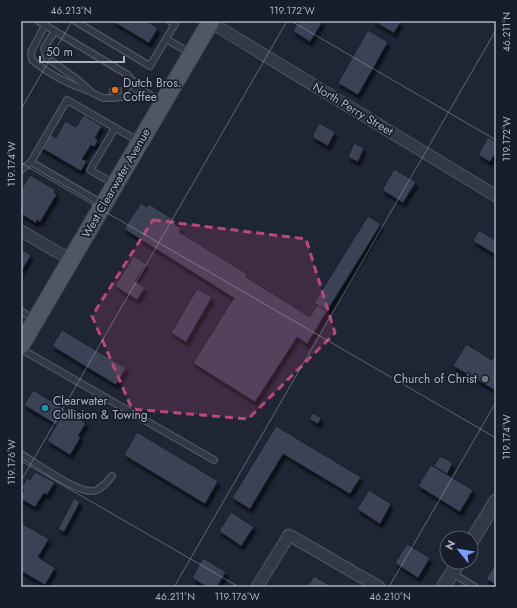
<svg xmlns="http://www.w3.org/2000/svg" width="517" height="608" viewBox="0 0 517 608" font-family="Jost,sans-serif">
<defs>
<filter id="shadow"><feDropShadow dx="2.5" dy="4.5" stdDeviation="1" flood-color="#0009"/></filter>
</defs>
<rect width="100%" height="100%" fill="#1e2636"/>
<g fill="#3a4357" stroke="#1a1f2d" filter="url(#shadow)">
<path d="M112,21H146L158,28L149,43Z"/>
<path d="M299,21H323L310,42L293,31Z"/>
<path d="M373,21H401L394,33Z"/>
<path d="M368,30L388,42L358,95L338,83Z"/>
<path d="M123,86V93L108,95V87Z"/>
<path d="M84,115L102,126L95,138L98,140L94,147L91,145L82,159L87,161L81,171L40,147L48,133L56,138L65,121L76,127Z"/>
<path d="M319,123L335,132L328,146L312,137Z"/>
<path d="M488,137L496,142V152L490,162L478,155Z"/>
<path d="M354,143L364,148L358,162L348,157Z"/>
<path d="M394,169L416,182L403,203L382,190Z"/>
<path d="M30,175L56,190L54,193L57,194L40,222L37,220L36,223L21,214V190Z"/>
<path d="M141,203L147,207L149,204L176,221L174,224L181,228L179,232L247,274L246,277L310,317L317,305L327,311L307,344L297,337L255,402L193,363L234,298L124,229Z"/>
<path d="M368,216L381,224L327,311L314,303Z"/>
<path d="M479,230L496,241V255L473,241Z"/>
<path d="M21,249L31,255L21,272Z"/>
<path d="M134,256L146,264L135,281L145,288L137,300L115,286Z"/>
<path d="M197,289L212,297L186,342L171,333Z"/>
<path d="M62,330L126,368L116,385L52,346Z"/>
<path d="M466,344L492,360L496,354V391L453,366Z"/>
<path d="M33,390L66,410L57,425L24,405Z"/>
<path d="M65,410L86,423L78,436L81,437L70,455L47,441Z"/>
<path d="M313,413L321,418L318,424L309,419Z"/>
<path d="M276,426L361,477L350,494L283,454L250,509L232,498Z"/>
<path d="M137,432L218,481L205,504L124,455Z"/>
<path d="M440,456L453,463L447,474L434,466Z"/>
<path d="M431,465L473,490L460,512L418,486Z"/>
<path d="M35,472L55,482L47,495L44,493L35,507L21,499V496L24,490L21,489L27,478L30,480Z"/>
<path d="M369,490L391,504L380,524L357,509Z"/>
<path d="M74,498L80,502L64,532L58,529Z"/>
<path d="M231,512L254,527L241,546L219,531Z"/>
<path d="M21,523L49,539L38,557L55,568L45,585L21,571Z"/>
<path d="M407,544L430,558L418,578L395,563Z"/>
<path d="M203,558L226,572L217,587H207L192,578Z"/>
<path d="M496,563V585L486,579Z"/>
<path d="M314,576L332,587H307Z"/>
</g>
<g fill="none" stroke-linecap="round" stroke-linejoin="round">
<g stroke="#4f5565" stroke-width="8">
<g id="service">
<path d="M38,21L128,75L138,87L161,102"/>
<path d="M75,21L150,66L175,24L170,21"/>
<path d="M45,25L31,52L32,60C49,74 67,84 89,91"/>
<path d="M55,31L44,48L47,58L78,80L91,92L103,98H113L128,96L138,87"/>
<path d="M166,39L190,53"/>
<path d="M21,170L31,162"/>
<path d="M113,183L90,170L115,128"/>
<path d="M101,203L31,162L67,100L138,141"/>
<path d="M21,311L33,319"/>
<path d="M21,349L214,460"/>
<path d="M21,454C36,463 77,493 93,491C101,490 107,482 112,476"/>
<path d="M452,573L475,587"/>
</g>
</g>
<g stroke="#4f5565" stroke-width="13">
<g id="minor">
<path d="M210,22L496,196"/>
<path d="M21,231L71,260"/>
<path d="M257,587L289,535L379,587"/>
</g>
</g>
<g stroke="#4f5565" stroke-width="15">
<g id="tertiary">
<path d="M471,542L496,501"/>
<path d="M443,587L459,562"/>
</g>
</g>
<g stroke="#3b4150" stroke-width="19">
<path id="primary" d="M21,345L211,21"/>
</g>
<use href="#service" stroke="#323846" stroke-width="5.5"/>
<use href="#minor" stroke="#323846" stroke-width="11"/>
<use href="#tertiary" stroke="#323846" stroke-width="13"/>
<use href="#primary" stroke="#4f5767" stroke-width="17"/>
</g>
<path fill="#bb467a" fill-opacity="0.2" stroke="#bb467a" stroke-width="3" stroke-dasharray="8 5" stroke-linejoin="round" d="M153,220L306,239L335,333L248,419L132,409L92,316Z"/>
<path fill="none" stroke="#abb2c4" stroke-width="1" stroke-opacity="0.45" d="M291,21L496,140M21,109L72,21M21,163L496,438M21,461L239,587M21,481L287,21M174,587L496,30M389,587L496,402"/>
<circle fill="#e8710a" stroke="#181d2b" stroke-width="1.5" cx="115" cy="90" r="4"/>
<circle fill="#6b7280" stroke="#181d2b" stroke-width="1.5" cx="485" cy="379" r="4"/>
<circle fill="#0f9aa8" stroke="#181d2b" stroke-width="1.5" cx="45" cy="408" r="4"/>
<g text-anchor="middle" stroke-width="3.5" stroke-linejoin="round" paint-order="stroke">
<g font-size="12" fill="#abb2c4" stroke="#181d2b" text-anchor="start">
<text x="123" y="87">Dutch Bros.<tspan x="123" dy="14">Coffee</tspan></text>
<text x="477" y="383" text-anchor="end">Church of Christ</text>
<text x="53" y="405">Clearwater<tspan x="53" dy="14">Collision &amp; Towing</tspan></text>
</g>
<g font-size="12" fill="#abb2c4" stroke="#181d2b">
<text transform="translate(353 109) rotate(31)" y="4">North Perry Street</text>
<text transform="translate(116 183) rotate(-60)" y="4">West Clearwater Avenue</text>
</g>
</g>
<rect width="517" height="608" fill="none" stroke="#181d2b" stroke-width="44"/>
<g transform="translate(459 550) rotate(300)"><circle r="19" fill="#181d2b" stroke="#535968"/>
<path d="M0-3L7 15L0 10L-7 15Z" fill="#7a9dfa"/>
<text y="-6" font-size="11" font-weight="bold" text-anchor="middle" fill="#abb2c4">N</text>
</g>
<path d="M40 56v6h84v-6" fill="none" stroke="#abb2c4" stroke-width="2"/>
<text x="46" y="56" font-size="12" fill="#abb2c4" stroke="#181d2b" stroke-width="3" paint-order="stroke">50 m</text>
<rect x="22" y="22" width="473" height="564" fill="none" stroke="#abb2c4" stroke-width="1.5"/>
<g font-size="10" text-anchor="middle" fill="#abb2c4">
<text x="71" y="14">46.213°N</text>
<text x="292" y="14">119.172°W</text>
<text transform="translate(506 32) rotate(-90)" y="4">46.211°N</text>
<text transform="translate(506 139) rotate(-90)" y="4">119.172°W</text>
<text transform="translate(11 164) rotate(-90)" y="4">119.174°W</text>
<text transform="translate(506 437) rotate(-90)" y="4">119.174°W</text>
<text transform="translate(11 462) rotate(-90)" y="4">119.176°W</text>
<text x="175" y="600">46.211°N</text>
<text x="237" y="600">119.176°W</text>
<text x="390" y="600">46.210°N</text>
</g>
</svg>
